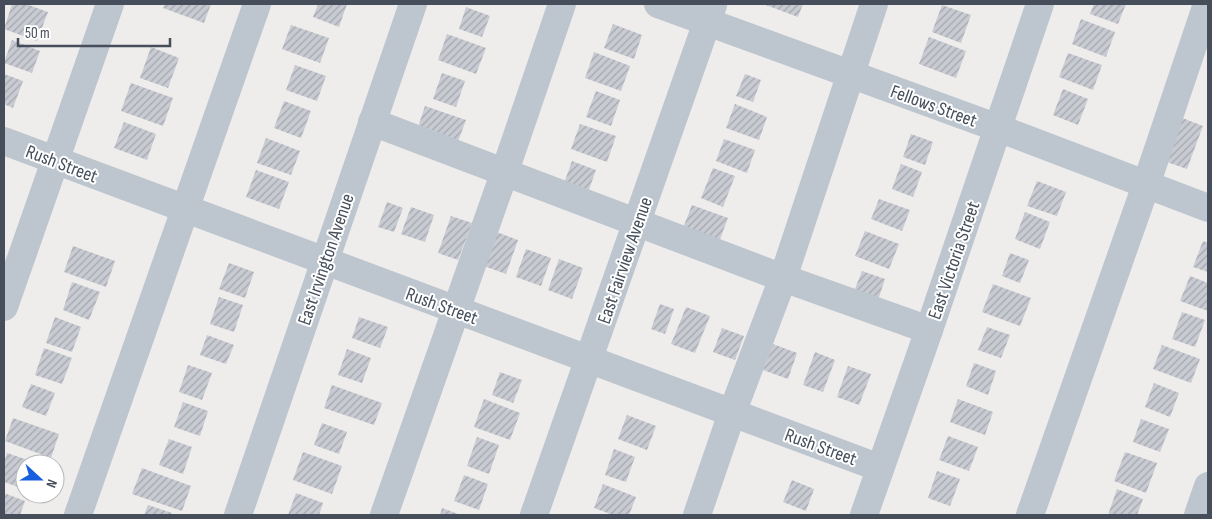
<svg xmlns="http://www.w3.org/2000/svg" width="1212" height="519" viewBox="0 0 1212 519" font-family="'Sofia Sans Condensed',sans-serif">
<defs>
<pattern id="building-hatch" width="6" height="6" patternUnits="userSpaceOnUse" patternTransform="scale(1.25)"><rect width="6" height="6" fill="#c9cbd3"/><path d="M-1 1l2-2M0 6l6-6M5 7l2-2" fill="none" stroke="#a5a7ae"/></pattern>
</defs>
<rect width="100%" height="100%" fill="#efedec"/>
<g fill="url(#building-hatch)">
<path d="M12,4H26L48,12L37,41L4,29Z"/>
<path d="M165,4H211L204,23L163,8Z"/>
<path d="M318,4H347L339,27L313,17Z"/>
<path d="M763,4H803L798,17Z"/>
<path d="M1094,4H1126L1118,24L1090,14Z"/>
<path d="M942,5L971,15L961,43L932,32Z"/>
<path d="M466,7L490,16L482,37L459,29Z"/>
<path d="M1081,19L1115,32L1106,57L1072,44Z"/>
<path d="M613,24L642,35L634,59L604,48Z"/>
<path d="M291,25L329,38L320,63L282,49Z"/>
<path d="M447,34L486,48L476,74L438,60Z"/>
<path d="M929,37L966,51L956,78L919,64Z"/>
<path d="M12,40L40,51L32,73L4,63Z"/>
<path d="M151,47L179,58L168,88L140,78Z"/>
<path d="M594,52L630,66L621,91L585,78Z"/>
<path d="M1068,53L1102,65L1093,90L1059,77Z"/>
<path d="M295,65L326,76L317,101L286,90Z"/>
<path d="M442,73L465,81L456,107L433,99Z"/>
<path d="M4,74L23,81L13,108L4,104Z"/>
<path d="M745,74L761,80L753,102L736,96Z"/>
<path d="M131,83L173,98L163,126L121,111Z"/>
<path d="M1063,89L1088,99L1078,125L1053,115Z"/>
<path d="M596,91L620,100L611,126L586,117Z"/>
<path d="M284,101L311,111L301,138L274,128Z"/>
<path d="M735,104L767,117L759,140L726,128Z"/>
<path d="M425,106L466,120L456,147L416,133Z"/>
<path d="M1177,116L1203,126L1187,169L1161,160Z"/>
<path d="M124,122L156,134L147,160L114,148Z"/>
<path d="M580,124L616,136L607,162L571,149Z"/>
<path d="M911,134L933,142L925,165L903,157Z"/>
<path d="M266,138L300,151L291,175L257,163Z"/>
<path d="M724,139L755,150L747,173L716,161Z"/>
<path d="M572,161L596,170L587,195L563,186Z"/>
<path d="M901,164L922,172L913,197L892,189Z"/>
<path d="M713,168L735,176L723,207L701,198Z"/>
<path d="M256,170L289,182L279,209L246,197Z"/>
<path d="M1037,181L1066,192L1057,216L1027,206Z"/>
<path d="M879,199L910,210L902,231L871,219Z"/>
<path d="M387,202L403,208L394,232L378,227Z"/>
<path d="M692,205L728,218L719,242L683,228Z"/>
<path d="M411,207L434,215L425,242L401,234Z"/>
<path d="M1025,212L1050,222L1040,249L1015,239Z"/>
<path d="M451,216L472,223L458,260L438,253Z"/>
<path d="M494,231L518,240L506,274L481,265Z"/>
<path d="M865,231L899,244L889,269L855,256Z"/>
<path d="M1203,241L1208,243V272L1193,267Z"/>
<path d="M73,246L115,261L106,287L64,272Z"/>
<path d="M526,249L551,258L541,286L516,277Z"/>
<path d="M1010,253L1029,260L1020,283L1002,276Z"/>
<path d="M559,259L583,268L572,299L548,290Z"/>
<path d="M229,263L254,272L245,298L219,289Z"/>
<path d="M862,271L885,279L877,303L853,294Z"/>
<path d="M1190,276L1208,283V311L1180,301Z"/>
<path d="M72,282L100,292L89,320L63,310Z"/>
<path d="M993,284L1031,298L1020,326L982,312Z"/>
<path d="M219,297L243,305L234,332L210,324Z"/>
<path d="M660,304L674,309L665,334L651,329Z"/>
<path d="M686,307L710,316L695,353L671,344Z"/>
<path d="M1182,312L1205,320L1195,347L1172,339Z"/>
<path d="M55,317L81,327L72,352L46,343Z"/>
<path d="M359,317L388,327L380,348L352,338Z"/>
<path d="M987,327L1010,335L1001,358L978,350Z"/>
<path d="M722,328L744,336L735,360L713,352Z"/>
<path d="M207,335L234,345L226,364L200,355Z"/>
<path d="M773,344L797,353L788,379L763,370Z"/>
<path d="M1162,345L1200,359L1191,383L1153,369Z"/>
<path d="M44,348L72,358L62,384L35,375Z"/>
<path d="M347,349L371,358L362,383L338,375Z"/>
<path d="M815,352L835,360L823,392L803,385Z"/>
<path d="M974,363L996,371L988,395L966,386Z"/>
<path d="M188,365L212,373L202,400L179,392Z"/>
<path d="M848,366L871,374L859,405L837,397Z"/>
<path d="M500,372L522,380L513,403L492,395Z"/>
<path d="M1154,383L1179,393L1170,417L1145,407Z"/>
<path d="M31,384L55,393L46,416L22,407Z"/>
<path d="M332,385L382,403L374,425L324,408Z"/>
<path d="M484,399L520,413L510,440L474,427Z"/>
<path d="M958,399L993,412L985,435L950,422Z"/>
<path d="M183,402L208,411L200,436L174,427Z"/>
<path d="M627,415L656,426L647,450L618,439Z"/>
<path d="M13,418L59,434L51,458L5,441Z"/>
<path d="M1141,419L1169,429L1160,452L1133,442Z"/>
<path d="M322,423L347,432L339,454L314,445Z"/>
<path d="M948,436L978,447L969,471L939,460Z"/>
<path d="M477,437L499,445L489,474L467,466Z"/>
<path d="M169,439L192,447L183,474L159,465Z"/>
<path d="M614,449L635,457L626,482L605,475Z"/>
<path d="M303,452L342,466L332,494L293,480Z"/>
<path d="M1125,452L1157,463L1146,493L1114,481Z"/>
<path d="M7,453L31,461L30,464H25V477L21,488L4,482V463Z"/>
<path d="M142,468L191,486L182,511L132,494Z"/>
<path d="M937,471L960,479L950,506L928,498Z"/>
<path d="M464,475L488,484L479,510L454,501Z"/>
<path d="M792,480L814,489L806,511L783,502Z"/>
<path d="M603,484L636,497L629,515H613L594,508Z"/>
<path d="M1117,489L1143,499L1137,515H1108Z"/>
<path d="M4,493L25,501L20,515H4Z"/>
<path d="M296,493L323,503L319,515H288Z"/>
<path d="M148,505L172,513L171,515H144Z"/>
<path d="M442,508L461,515H440Z"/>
</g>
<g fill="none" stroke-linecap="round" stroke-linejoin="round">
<g stroke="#bdc6cf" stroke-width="28">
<path d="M658,4L998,128L1208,208"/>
<path d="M372,122L783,278L929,330"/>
<path d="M4,141L880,468"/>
<path d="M4,307L110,4"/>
<path d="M78,515L257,4"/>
<path d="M238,515L413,4"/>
<path d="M384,515L505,171L562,4"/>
<path d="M534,515L713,5"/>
<path d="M697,515L732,413L783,278L874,4"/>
<path d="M864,515L929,330L1040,4"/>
<path d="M1030,515L1146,185L1207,4"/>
<path d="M1198,515L1208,486"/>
</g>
</g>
<g text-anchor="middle" stroke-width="4" stroke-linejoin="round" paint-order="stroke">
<g font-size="19" fill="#454e5a" stroke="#fff">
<text transform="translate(934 105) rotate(20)" y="7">Fellows Street</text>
<text transform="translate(62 163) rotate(21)" y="7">Rush Street</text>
<text transform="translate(325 259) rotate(-71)" y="7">East Irvington Avenue</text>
<text transform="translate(624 260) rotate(-71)" y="7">East Fairview Avenue</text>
<text transform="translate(953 260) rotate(-71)" y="7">East Victoria Street</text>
<text transform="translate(442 305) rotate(20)" y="7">Rush Street</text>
<text transform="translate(821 446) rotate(20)" y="7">Rush Street</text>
</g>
</g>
<rect width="1212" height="519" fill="none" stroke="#454e5a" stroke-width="10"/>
<g transform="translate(40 479) rotate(111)"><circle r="24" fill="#ffffff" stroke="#b5b8bd"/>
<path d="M0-4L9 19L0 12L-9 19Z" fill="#185fde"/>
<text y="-8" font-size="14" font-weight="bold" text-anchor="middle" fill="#454e5a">N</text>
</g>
<path d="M18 38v8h152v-8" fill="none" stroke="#454e5a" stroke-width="2.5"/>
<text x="25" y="38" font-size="15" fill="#454e5a" stroke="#ffffff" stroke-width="4" paint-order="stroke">50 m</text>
</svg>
